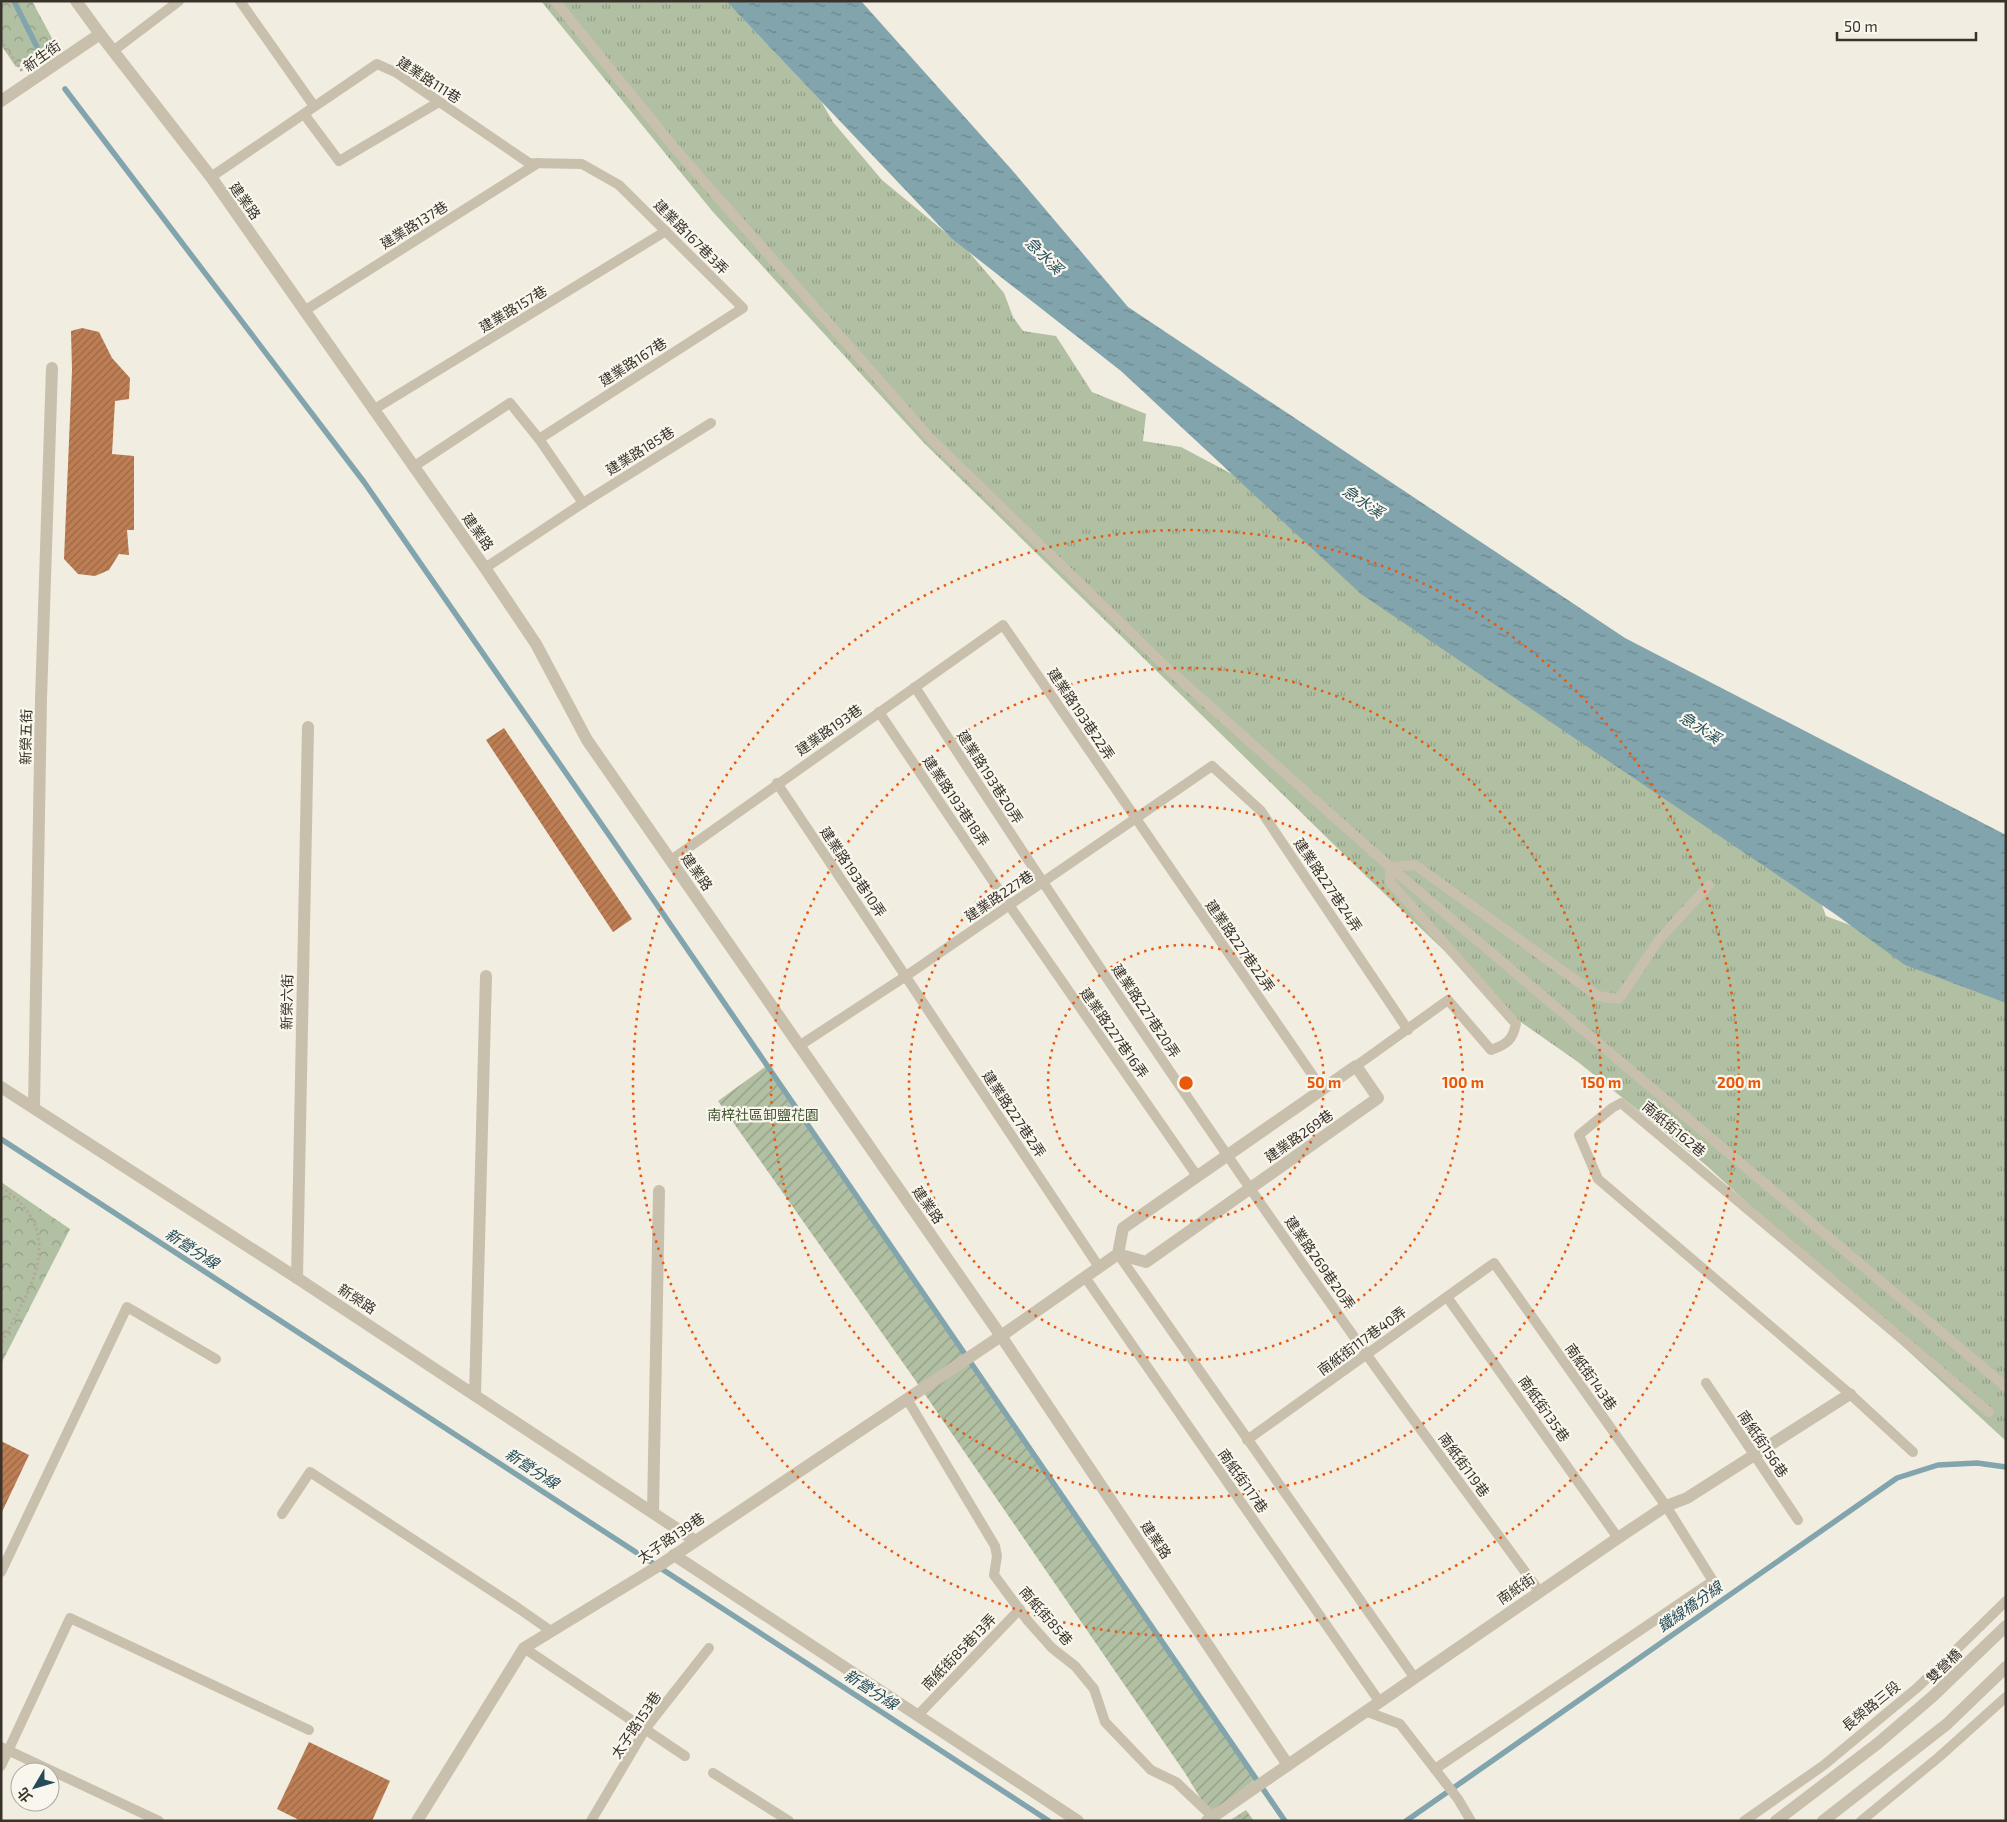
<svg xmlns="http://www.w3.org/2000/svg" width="2007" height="1822" viewBox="0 0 2007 1822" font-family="'Exo 2','Noto Sans TC',sans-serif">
<defs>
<pattern id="grass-tufts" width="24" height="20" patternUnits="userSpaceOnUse" patternTransform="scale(1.25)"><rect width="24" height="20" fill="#b1c0a2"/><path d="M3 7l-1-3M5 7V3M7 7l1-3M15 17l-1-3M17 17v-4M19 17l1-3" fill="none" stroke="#919d84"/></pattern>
<pattern id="park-crowns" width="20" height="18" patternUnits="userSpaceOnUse" patternTransform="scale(1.25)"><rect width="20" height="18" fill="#b1c0a2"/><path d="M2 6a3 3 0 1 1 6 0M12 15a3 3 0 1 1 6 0" fill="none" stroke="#919d84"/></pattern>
<pattern id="garden-furrows" width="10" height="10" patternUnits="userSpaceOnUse" patternTransform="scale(1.25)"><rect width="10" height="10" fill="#b1c0a2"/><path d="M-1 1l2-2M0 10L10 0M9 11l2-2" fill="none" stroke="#919d84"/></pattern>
<pattern id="water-ripples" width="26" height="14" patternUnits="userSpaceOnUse" patternTransform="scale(1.25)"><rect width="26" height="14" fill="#82a4ad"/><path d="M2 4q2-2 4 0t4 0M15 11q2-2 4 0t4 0" fill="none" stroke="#6b868d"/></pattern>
<pattern id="building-hatch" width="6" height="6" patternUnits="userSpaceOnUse" patternTransform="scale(1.25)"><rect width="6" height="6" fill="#bd7e54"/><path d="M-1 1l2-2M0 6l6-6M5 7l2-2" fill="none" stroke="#9b6846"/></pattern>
</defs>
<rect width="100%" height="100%" fill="#f2ede1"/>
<path fill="url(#grass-tufts)" d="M541,1H726L821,101L833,122L882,180L968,251L1004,293L1013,317L1023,331L1056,336L1092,392L1146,414L1143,441L1181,447L1366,545L1803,856L1826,916L2006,984V1441L1707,1166L1578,1062L1515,1018L1369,879L924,443L713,212Z"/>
<g fill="url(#park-crowns)">
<path d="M1,1H32L54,42L16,67L1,45Z"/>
<path d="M1,1182L70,1229L1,1364Z"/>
</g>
<g fill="url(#garden-furrows)">
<path d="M765,1067L1255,1780L1210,1814L1185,1773L913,1377L718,1101Z"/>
<path d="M1246,1810L1254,1821H1229Z"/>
</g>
<path fill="url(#water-ripples)" d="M726,1H861L1012,170L1128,307L1625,638L2006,835V1003L1905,965L1835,914L1361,594L1121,371L951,238Z"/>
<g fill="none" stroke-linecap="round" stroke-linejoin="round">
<g stroke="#82a4ad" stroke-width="5.5">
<path d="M14,1L37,47"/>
<path d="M65,89L364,482L618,848L1285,1821"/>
<path d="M1,1139L1049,1821"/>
<path d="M1406,1821L1897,1478L1938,1465L1977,1463L2006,1467"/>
</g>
</g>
<g fill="url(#building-hatch)">
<path d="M82,328L99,332L112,358L130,378L129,399L115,401L112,454L134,456V530H127L129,555L119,554L109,570L95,576L78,574L64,559L72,370L71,331Z"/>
<path d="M504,728L632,919L613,932L486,740Z"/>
<path d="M1,1441L29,1455L1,1514Z"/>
<path d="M309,1742L390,1781L372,1821H301L277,1809Z"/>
</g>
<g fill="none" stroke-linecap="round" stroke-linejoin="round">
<g stroke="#b5a998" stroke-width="3" stroke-dasharray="2.5 2.5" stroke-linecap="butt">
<path d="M1,40L22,71"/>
<path d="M1,1187C70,1234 30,1288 1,1344"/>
<path d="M1239,1815L1243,1821"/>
</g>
<g stroke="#c9bfad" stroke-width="10">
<path d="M240,1L314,106"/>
<path d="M555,1L678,152L930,438L1165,666L1390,867L2006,1387"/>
<path d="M113,51L179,1"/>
<path d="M304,114L339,161L439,102"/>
<path d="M211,177L377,64L397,73L529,163L582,164L619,185L743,308L539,439"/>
<path d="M304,311L538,163"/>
<path d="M373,410L666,231"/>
<path d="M413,467L510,403L539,439L583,503L485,568"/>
<path d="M583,503L711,423"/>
<path d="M915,687C1061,912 1211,1136 1367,1355C1423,1434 1482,1512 1539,1591"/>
<path d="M879,712L1009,905L1197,1176"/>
<path d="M777,783L1099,1267"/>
<path d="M671,860L1003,625L1322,1089"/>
<path d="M799,1046L906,976L1212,766L1261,811L1408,1030"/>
<path d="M1356,1066L1448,1000L1491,1050C1507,1044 1512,1041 1516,1024L1390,882V867L1415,865L1598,996L1619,999L1658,941L1709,885"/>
<path d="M1118,1254L1414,1677"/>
<path d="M1085,1277L1379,1701"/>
<path d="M1447,1297L1618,1538"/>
<path d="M1706,1383L1798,1520"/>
<path d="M907,1399L995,1546L997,1556L994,1575L1028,1621L1052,1648L1075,1666L1094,1689L1105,1722L1151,1770L1176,1782L1213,1817"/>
<path d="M1247,1440L1494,1263L1666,1506L1713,1581L1435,1769"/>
<path d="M1913,1452L1850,1394L1598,1179L1579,1135L1612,1108L1621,1103L1989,1412"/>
<path d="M282,1514L310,1472L518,1608L551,1631"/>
<path d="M1,1572L127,1307L216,1359"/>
<path d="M524,1648L685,1756"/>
<path d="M1365,1711L1400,1724L1458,1799L1471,1821"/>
<path d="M918,1715L1020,1609"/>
<path d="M1,1747L159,1821"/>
<path d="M1,1766L70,1618L309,1730"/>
<path d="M713,1773L789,1821"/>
<path d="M591,1821L646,1728L709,1648"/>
<path d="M1744,1821L1824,1765L1918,1687L2006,1601"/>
<path d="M1861,1821L1939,1757L2006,1697"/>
</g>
<g stroke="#c9bfad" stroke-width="12">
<path d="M76,1L100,34"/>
<path d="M1,1087L297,1278L694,1540"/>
<path d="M34,1107L41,699L52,368"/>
<path d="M297,1278L308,727"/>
<path d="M475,1395L486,976"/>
<path d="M653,1512L659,1191"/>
<path d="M674,1555L1078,1821"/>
<path d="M1288,1765L1618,1538L1666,1506L1687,1498L1850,1394"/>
<path d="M417,1821L524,1648L660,1565L1001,1336L1118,1254L1123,1228L1356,1066L1378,1098L1146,1262L1118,1254"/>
</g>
<g stroke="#c9bfad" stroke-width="12">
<path d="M1,101L100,34L211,177L485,568L536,644L587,740L1001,1336L1288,1765L1207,1821"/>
<path d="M1776,1821L1877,1744L1932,1697L2006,1626"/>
<path d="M1823,1821L1947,1724L2006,1667"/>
</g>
</g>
<g fill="none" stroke="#e8590c" stroke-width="2.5" stroke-dasharray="2.5 5">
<circle cx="1186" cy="1083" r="138"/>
<circle cx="1186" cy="1083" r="277"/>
<circle cx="1186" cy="1083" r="415"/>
<circle cx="1186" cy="1083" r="553"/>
</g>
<g text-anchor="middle" stroke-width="4.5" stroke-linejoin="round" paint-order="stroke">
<g font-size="14" fill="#38322b" stroke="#f9f6ed">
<text transform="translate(42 56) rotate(-35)" y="5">新生街</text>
<text transform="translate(429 80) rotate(33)" y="5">建業路111巷</text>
<text transform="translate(245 201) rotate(55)" y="5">建業路</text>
<text transform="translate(414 225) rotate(-32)" y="5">建業路137巷</text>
<text transform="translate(691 237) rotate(45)" y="5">建業路167巷3弄</text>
<text transform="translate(513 309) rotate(-31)" y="5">建業路157巷</text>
<text transform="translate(633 362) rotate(-33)" y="5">建業路167巷</text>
<text transform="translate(640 451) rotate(-32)" y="5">建業路185巷</text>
<text transform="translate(478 532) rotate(55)" y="5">建業路</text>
<text transform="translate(1081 714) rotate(56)" y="5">建業路193巷22弄</text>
<text transform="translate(829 730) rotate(-35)" y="5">建業路193巷</text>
<text transform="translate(26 737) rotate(-89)" y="5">新榮五街</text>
<text transform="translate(990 777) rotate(57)" y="5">建業路193巷20弄</text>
<text transform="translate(956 801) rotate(56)" y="5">建業路193巷18弄</text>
<text transform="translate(697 872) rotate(55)" y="5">建業路</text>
<text transform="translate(853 872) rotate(56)" y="5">建業路193巷10弄</text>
<text transform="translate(1328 885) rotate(56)" y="5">建業路227巷24弄</text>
<text transform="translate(999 896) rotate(-34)" y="5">建業路227巷</text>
<text transform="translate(1240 946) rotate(55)" y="5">建業路227巷22弄</text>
<text transform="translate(287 1002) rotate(-89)" y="5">新榮六街</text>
<text transform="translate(1146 1011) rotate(56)" y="5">建業路227巷20弄</text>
<text transform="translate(1114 1033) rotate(55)" y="5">建業路227巷16弄</text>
<text transform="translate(1014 1114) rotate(56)" y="5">建業路227巷2弄</text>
<text transform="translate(1674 1129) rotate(40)" y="5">南紙街162巷</text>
<text transform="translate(1299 1136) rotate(-35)" y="5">建業路269巷</text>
<text transform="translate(928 1205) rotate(55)" y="5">建業路</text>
<text transform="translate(1320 1263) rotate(55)" y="5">建業路269巷20弄</text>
<text transform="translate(357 1299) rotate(33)" y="5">新榮路</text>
<text transform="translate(1362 1341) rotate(-36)" y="5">南紙街117巷40弄</text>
<text transform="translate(1591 1377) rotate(55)" y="5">南紙街143巷</text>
<text transform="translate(1544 1409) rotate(55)" y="5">南紙街135巷</text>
<text transform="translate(1763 1444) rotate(56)" y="5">南紙街156巷</text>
<text transform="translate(1464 1465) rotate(54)" y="5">南紙街119巷</text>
<text transform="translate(1243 1481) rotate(55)" y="5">南紙街117巷</text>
<text transform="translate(671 1538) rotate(-34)" y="5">太子路139巷</text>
<text transform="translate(1156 1540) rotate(56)" y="5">建業路</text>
<text transform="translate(1516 1589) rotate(-34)" y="5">南紙街</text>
<text transform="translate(1046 1616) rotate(49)" y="5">南紙街85巷</text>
<text transform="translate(959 1652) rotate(-46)" y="5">南紙街85巷13弄</text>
<text transform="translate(1944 1666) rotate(-44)" y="5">雙營橋</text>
<text transform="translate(1871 1706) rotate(-39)" y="5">長榮路三段</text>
<text transform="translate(636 1725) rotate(-56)" y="5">太子路153巷</text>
</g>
<g font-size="14" fill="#425531" stroke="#f9f6ed">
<text x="763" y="1120">南梓社區卸鹽花園</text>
</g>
<g font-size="15" font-style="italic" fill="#244b57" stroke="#f9f6ed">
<text transform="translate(1044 256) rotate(45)" y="5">急水溪</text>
<text transform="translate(1363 502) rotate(34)" y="5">急水溪</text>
<text transform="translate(1700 728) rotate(33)" y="5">急水溪</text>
<text transform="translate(192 1249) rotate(33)" y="5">新營分線</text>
<text transform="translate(532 1469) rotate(33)" y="5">新營分線</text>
<text transform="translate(1690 1607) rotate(-35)" y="5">鐵線橋分線</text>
<text transform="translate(871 1690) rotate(33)" y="5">新營分線</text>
</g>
</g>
<circle cx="1186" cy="1083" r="8" fill="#e8590c" stroke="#f9f6ed" stroke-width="2.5"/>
<g font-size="15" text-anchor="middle" font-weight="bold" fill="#e8590c" stroke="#f9f6ed" stroke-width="4.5" stroke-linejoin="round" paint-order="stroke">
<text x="1324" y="1088">50 m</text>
<text x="1463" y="1088">100 m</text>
<text x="1601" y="1088">150 m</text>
<text x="1739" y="1088">200 m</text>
</g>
<rect width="2007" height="1822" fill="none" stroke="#38322b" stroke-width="5"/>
<g transform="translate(35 1787) rotate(232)"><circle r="24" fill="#f9f6ed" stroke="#aca89f"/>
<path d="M0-4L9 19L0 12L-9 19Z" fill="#244b57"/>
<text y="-8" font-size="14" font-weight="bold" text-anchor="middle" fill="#38322b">北</text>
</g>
<path d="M1837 32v8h139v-8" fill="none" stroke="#38322b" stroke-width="2.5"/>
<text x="1844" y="32" font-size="15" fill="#38322b" stroke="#f9f6ed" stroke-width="4" paint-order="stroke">50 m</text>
</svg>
